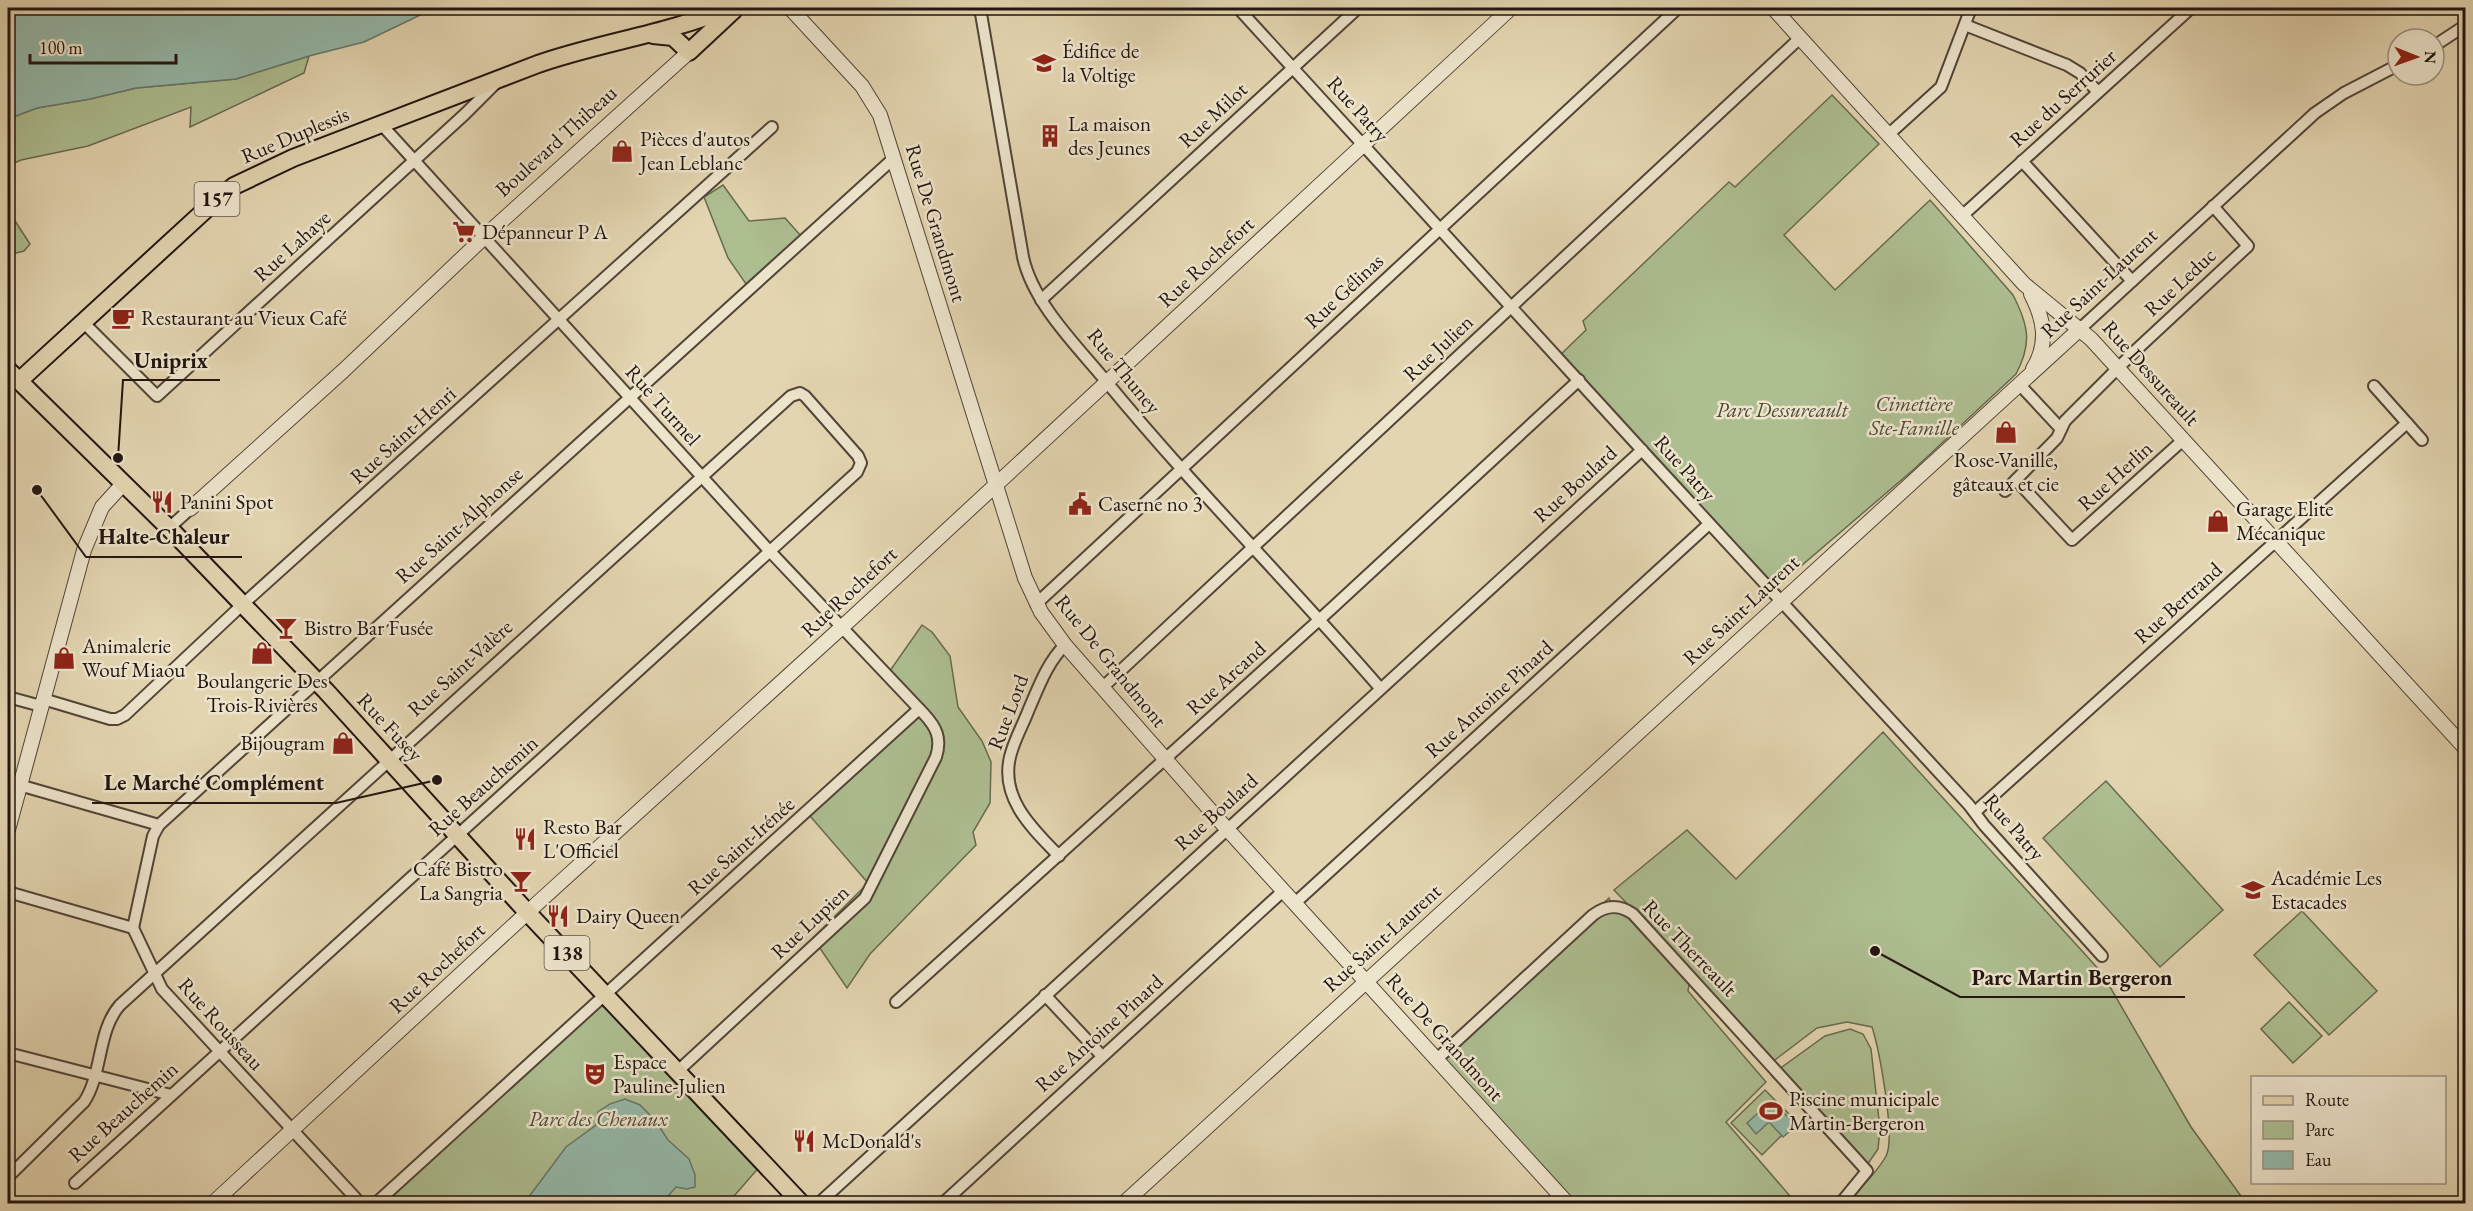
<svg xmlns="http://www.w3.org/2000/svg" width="2473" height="1211" viewBox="0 0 2473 1211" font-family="'EB Garamond',serif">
<rect width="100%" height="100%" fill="#e3d5b1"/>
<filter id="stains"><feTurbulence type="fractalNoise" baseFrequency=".00333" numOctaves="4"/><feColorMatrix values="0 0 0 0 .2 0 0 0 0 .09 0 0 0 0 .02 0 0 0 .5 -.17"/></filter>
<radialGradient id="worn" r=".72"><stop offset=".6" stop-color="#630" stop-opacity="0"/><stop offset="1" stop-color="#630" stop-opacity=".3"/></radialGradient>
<g fill="#adbe91" stroke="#686a50" stroke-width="1.5">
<path d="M309,56L304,73L190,127L191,107L88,146L21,160L8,166V119L37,108L90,99L136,88L236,79Z"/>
<path d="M1832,95L1879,144L1784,235L1835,290L1930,200L2013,295C2029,326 2032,344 2016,374L1913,470L1772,591L1558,357L1586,330L1583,321L1729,182L1735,187Z"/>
<path d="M723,185L749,221L785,218L801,236L746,284L728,258L704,197Z"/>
<path d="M8,210L30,244L24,251L8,255Z"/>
<path d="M922,625L932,632L950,656L958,707L982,741L991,762L990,803L973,832L976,845L870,954L847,988L813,938L868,883L804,809L916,707L887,675Z"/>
<path d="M1883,732L2102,973L2191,1127L2246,1203H1847C1859,1189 1877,1173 1886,1156C1896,1138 1879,1049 1872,1027L1847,1022L1817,1028L1767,1066L1690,977L1688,991L1766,1082L1726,1122L1796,1203H1569L1442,1062L1493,1015L1489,1011L1609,898L1614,909L1640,917L1614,890L1687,830L1736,879Z"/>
<path d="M2106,781L2223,910L2160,967L2043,838Z"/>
<path d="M2302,911L2377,991L2329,1035L2254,955Z"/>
<path d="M602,1000L761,1165L728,1203L380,1204Z"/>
<path d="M2289,1002L2322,1036L2293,1063L2261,1029Z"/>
<path d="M1850,1029L1863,1034L1871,1049L1880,1129L1878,1149L1863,1171L1771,1075L1825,1036Z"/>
<path d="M1765,1090L1796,1121L1762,1155L1731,1123Z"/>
</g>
<g fill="#95b9aa" stroke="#67776c" stroke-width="1.5">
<path d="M8,8H435L364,42L309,56L236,79L136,88L90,99L37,108L8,119Z"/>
<path d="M625,1099L640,1105L655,1120L668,1140L689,1159L695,1175V1187L687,1189L676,1187L662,1203H529L528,1198L566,1147L596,1125L598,1112L610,1104Z"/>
<path d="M1772,1100L1796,1126L1783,1137L1769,1122L1756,1134L1747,1123Z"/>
</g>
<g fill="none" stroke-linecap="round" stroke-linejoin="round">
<g stroke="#524538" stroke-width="14">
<g id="minor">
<path d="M980,8L1023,257C1033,303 1076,345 1105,380C1193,487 1290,584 1380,688"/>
<path d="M1238,8L1650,459L1969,805L1984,825L2102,956"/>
<path d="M1965,25L2067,65L2080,73L2098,92"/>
<path d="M2434,46L2466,25"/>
<path d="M381,124L764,545L924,714C936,727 942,738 936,757L865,898L679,1070"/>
<path d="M1888,135L1941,87L1971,8"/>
<path d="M2022,161L2132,281"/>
<path d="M1962,216L2191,8"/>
<path d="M1041,300L1358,8"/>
<path d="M84,323L157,396L465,114L495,84"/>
<path d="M2081,328L2315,113L2344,93L2398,65"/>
<path d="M2020,385L2061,429"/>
<path d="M2374,386L2422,440"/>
<path d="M2016,480L2072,540L2183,440"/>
<path d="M2005,491L2057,438L2065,421L2135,351L2248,246L2213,206"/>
<path d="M169,528L190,509"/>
<path d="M1036,604L1678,8"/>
<path d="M1103,687L1800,38"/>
<path d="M8,697L41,706"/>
<path d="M43,699L110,719H117L125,715L242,605L772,127"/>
<path d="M19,785L159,825L894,158"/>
<path d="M1975,812L2407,423"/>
<path d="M1059,856C1033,829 1000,799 1010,757C1014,740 1023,725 1029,709C1039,686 1047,663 1065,645"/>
<path d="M8,892L133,928L162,989L361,1204"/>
<path d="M1295,903L1709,524"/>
<path d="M133,928L153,836L159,825"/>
<path d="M1045,995L1102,1056"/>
<path d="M896,1002L1330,610L1579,380"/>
<path d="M8,1053L171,1095"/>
<path d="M1437,1059L1593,915C1606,905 1619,904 1633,914L1867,1171L1840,1204"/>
<path d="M8,1177L84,1102C103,1073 97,1031 120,1005L791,396L800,393L805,396L858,456L861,463L857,472L75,1183"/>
<path d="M375,1204L919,709"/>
<path d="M818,1204L1642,450"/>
<path d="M942,1204L1283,891"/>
</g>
</g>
<g stroke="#524538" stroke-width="16">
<g id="tertiary">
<path d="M790,8L862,86L880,115L1025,578L1041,612L1065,645L1218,819L1568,1204"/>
<path d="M1773,8L2024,284L2091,339L2466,749"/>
<path d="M2031,294C2044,319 2049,343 2033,369"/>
<path d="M190,509L343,371L495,227L689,52"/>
<path d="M8,830L84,550L102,507L123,484"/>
<path d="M212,1204L542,899L852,618L1511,8"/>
<path d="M1123,1204L2081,328"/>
</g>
</g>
<g stroke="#221510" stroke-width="20">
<g id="primary">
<path d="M653,35L673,37L689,52L734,10"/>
<path d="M8,370L175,534L326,691L527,912L802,1204"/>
<path d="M19,381L214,202L234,186L293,158L538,64C601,42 667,34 729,8"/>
</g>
</g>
<use href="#minor" stroke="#ede4cc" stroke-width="10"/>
<use href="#tertiary" stroke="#ede4cc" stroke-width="14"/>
<use href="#primary" stroke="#e3d5b1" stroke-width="16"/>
<g stroke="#221510" stroke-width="5">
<path id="rail" d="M91,1204H167"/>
</g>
<use href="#rail" stroke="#ede4cc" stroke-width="3" stroke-dasharray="9" stroke-linecap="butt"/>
</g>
<defs>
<g id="school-bare" transform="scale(1.8)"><path d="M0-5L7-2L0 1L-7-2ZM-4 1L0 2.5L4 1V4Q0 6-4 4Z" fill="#8f2418" stroke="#ede4cc" stroke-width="2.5" paint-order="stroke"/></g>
<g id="building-bare" transform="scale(1.8)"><path d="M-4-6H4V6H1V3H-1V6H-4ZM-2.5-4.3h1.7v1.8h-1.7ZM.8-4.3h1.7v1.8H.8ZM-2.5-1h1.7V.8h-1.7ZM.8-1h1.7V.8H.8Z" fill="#8f2418" stroke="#ede4cc" stroke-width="2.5" paint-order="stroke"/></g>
<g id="shop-bare" transform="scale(1.8)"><path d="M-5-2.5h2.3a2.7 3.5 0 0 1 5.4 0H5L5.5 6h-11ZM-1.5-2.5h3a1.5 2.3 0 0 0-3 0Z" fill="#8f2418" stroke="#ede4cc" stroke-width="2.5" paint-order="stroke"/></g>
<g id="supermarket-bare" transform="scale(1.8)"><path d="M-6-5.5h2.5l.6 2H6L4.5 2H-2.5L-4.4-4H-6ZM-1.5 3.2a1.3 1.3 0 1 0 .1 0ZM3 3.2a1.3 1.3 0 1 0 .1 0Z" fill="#8f2418" stroke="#ede4cc" stroke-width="2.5" paint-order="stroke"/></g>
<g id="cafe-bare" transform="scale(1.8)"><path d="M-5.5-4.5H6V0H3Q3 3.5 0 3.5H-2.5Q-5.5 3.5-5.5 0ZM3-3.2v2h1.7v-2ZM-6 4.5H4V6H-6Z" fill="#8f2418" stroke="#ede4cc" stroke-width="2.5" paint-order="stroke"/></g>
<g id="restaurant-bare" transform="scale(1.8)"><path d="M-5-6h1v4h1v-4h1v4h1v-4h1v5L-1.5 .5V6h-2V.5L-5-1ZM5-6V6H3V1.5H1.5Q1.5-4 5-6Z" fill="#8f2418" stroke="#ede4cc" stroke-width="2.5" paint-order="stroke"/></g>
<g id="civic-bare" transform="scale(1.8)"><path d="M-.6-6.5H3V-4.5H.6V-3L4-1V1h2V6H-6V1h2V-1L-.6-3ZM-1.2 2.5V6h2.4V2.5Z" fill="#8f2418" stroke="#ede4cc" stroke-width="2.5" paint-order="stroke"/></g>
<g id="bar-bare" transform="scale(1.8)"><path d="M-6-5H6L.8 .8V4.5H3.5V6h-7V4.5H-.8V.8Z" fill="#8f2418" stroke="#ede4cc" stroke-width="2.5" paint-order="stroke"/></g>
<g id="theatre-bare" transform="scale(1.8)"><path d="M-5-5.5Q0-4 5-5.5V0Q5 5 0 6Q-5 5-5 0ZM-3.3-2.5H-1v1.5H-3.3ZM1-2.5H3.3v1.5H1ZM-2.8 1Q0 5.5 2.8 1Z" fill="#8f2418" stroke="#ede4cc" stroke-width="2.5" paint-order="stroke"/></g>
<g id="stadium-bare" transform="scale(1.8)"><path d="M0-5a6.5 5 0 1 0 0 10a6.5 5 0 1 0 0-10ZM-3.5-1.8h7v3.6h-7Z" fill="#8f2418" stroke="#ede4cc" stroke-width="2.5" paint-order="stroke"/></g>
</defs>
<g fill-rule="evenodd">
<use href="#school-bare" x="1044" y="63"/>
<use href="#building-bare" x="1050" y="136"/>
<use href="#shop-bare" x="622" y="151"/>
<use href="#supermarket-bare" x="464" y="232"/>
<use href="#cafe-bare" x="123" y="318"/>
<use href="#shop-bare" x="2006" y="432"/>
<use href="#restaurant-bare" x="162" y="502"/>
<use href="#civic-bare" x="1080" y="504"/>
<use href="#shop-bare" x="2218" y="521"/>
<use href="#bar-bare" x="286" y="628"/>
<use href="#shop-bare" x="262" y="653"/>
<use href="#shop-bare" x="64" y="658"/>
<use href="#shop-bare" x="343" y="743"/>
<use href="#restaurant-bare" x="525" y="839"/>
<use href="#bar-bare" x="521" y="881"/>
<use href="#school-bare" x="2253" y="890"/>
<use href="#restaurant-bare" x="558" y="916"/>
<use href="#theatre-bare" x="595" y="1074"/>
<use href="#stadium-bare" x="1771" y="1111"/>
<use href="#restaurant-bare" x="804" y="1141"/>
</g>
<g text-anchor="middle" stroke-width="5" stroke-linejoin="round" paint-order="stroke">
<g fill="#ede4cc" stroke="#5f5348" stroke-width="1.5">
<rect x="194.5" y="182" width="45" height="34" rx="4.5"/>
<rect x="544.5" y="936" width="45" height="34" rx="4.5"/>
</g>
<g font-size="20" font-weight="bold" fill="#221510">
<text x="217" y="206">157</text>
<text x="567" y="960">138</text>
</g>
<g font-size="21" fill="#221510" stroke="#ede4cc" text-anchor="start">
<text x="1062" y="58">Édifice de<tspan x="1062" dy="24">la Voltige</tspan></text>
<text x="1068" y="131">La maison<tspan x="1068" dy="24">des Jeunes</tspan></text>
<text x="640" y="146">Pièces d'autos<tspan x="640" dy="24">Jean Leblanc</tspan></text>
<text x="482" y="239">Dépanneur P A</text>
<text x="141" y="325">Restaurant au Vieux Café</text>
<text x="2006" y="467" text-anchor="middle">Rose-Vanille,<tspan x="2006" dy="24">gâteaux et cie</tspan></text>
<text x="180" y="509">Panini Spot</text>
<text x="1098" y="511">Caserne no 3</text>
<text x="2236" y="516">Garage Elite<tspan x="2236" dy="24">Mécanique</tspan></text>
<text x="304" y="635">Bistro Bar Fusée</text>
<text x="82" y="653">Animalerie<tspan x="82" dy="24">Wouf Miaou</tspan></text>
<text x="262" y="688" text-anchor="middle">Boulangerie Des<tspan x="262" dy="24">Trois-Rivières</tspan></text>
<text x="325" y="750" text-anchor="end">Bijougram</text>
<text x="543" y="834">Resto Bar<tspan x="543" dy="24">L'Officiel</tspan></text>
<text x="503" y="876" text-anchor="end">Café Bistro<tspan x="503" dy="24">La Sangria</tspan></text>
<text x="2271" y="885">Académie Les<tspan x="2271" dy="24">Estacades</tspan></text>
<text x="576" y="923">Dairy Queen</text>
<text x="613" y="1069">Espace<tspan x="613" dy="24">Pauline-Julien</tspan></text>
<text x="1789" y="1106">Piscine municipale<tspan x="1789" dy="24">Martin-Bergeron</tspan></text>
<text x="822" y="1148">McDonald's</text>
</g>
<g font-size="21" fill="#221510" stroke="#ede4cc">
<text transform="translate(2063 98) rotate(-42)" y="7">Rue du Serrurier</text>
<text transform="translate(1358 109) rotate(48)" y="7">Rue Patry</text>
<text transform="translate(1213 115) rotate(-43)" y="7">Rue Milot</text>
<text transform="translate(295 135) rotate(-23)" y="7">Rue Duplessis</text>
<text transform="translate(556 141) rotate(-42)" y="7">Boulevard Thibeau</text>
<text transform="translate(936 223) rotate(73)" y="7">Rue De Grandmont</text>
<text transform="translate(292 246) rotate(-42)" y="7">Rue Lahaye</text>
<text transform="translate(1206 262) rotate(-43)" y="7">Rue Rochefort</text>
<text transform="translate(2180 282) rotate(-43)" y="7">Rue Leduc</text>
<text transform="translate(2099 283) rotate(-43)" y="7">Rue Saint-Laurent</text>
<text transform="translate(1344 291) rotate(-43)" y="7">Rue Gélinas</text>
<text transform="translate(1438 348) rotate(-43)" y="7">Rue Julien</text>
<text transform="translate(1124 371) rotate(51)" y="7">Rue Thuney</text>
<text transform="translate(2151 373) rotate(48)" y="7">Rue Dessureault</text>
<text transform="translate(663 405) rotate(48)" y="7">Rue Turmel</text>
<text transform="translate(403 435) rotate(-42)" y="7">Rue Saint-Henri</text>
<text transform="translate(1685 468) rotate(48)" y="7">Rue Patry</text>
<text transform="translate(2115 476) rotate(-42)" y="7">Rue Herlin</text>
<text transform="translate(1575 484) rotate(-42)" y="7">Rue Boulard</text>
<text transform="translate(459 525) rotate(-42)" y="7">Rue Saint-Alphonse</text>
<text transform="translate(849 592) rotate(-43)" y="7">Rue Rochefort</text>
<text transform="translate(2178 603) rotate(-42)" y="7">Rue Bertrand</text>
<text transform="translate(1741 610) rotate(-43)" y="7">Rue Saint-Laurent</text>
<text transform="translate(1111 661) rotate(51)" y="7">Rue De Grandmont</text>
<text transform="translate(460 668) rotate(-42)" y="7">Rue Saint-Valère</text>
<text transform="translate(1226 678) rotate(-42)" y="7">Rue Arcand</text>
<text transform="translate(1489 699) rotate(-42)" y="7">Rue Antoine Pinard</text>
<text transform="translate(1008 712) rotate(-69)" y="7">Rue Lord</text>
<text transform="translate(390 727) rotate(47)" y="7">Rue Fusey</text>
<text transform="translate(483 786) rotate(-42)" y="7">Rue Beauchemin</text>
<text transform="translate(1216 812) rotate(-42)" y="7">Rue Boulard</text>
<text transform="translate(2014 827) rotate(49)" y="7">Rue Patry</text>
<text transform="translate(741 846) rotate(-42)" y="7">Rue Saint-Irénée</text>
<text transform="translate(810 922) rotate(-43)" y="7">Rue Lupien</text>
<text transform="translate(1382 938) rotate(-42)" y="7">Rue Saint-Laurent</text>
<text transform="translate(1690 948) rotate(46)" y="7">Rue Therreault</text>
<text transform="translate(437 968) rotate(-43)" y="7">Rue Rochefort</text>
<text transform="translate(221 1024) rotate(48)" y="7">Rue Rousseau</text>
<text transform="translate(1099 1033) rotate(-42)" y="7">Rue Antoine Pinard</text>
<text transform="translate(1445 1037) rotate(48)" y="7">Rue De Grandmont</text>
<text transform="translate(123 1112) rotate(-42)" y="7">Rue Beauchemin</text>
</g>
<g font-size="21" font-style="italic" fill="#4c4837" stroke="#ede4cc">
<text x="1914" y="411">Cimetière<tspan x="1914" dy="24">Ste-Famille</tspan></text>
<text x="1782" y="417">Parc Dessureault</text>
<text x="598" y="1126">Parc des Chenaux</text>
</g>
</g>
<path fill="none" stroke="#221510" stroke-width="2" d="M118 458L123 380H220M37 490L86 557H242M437 780L336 803H92M1875 951L1960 997H2185"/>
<g fill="#221510" stroke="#ede4cc" stroke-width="2">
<circle cx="118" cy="458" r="6"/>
<circle cx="37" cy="490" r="6"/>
<circle cx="437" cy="780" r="6"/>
<circle cx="1875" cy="951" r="6"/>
</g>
<g font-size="22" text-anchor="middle" font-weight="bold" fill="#221510" stroke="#ede4cc" stroke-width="5" stroke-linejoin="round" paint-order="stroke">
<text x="171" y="368">Uniprix</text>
<text x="164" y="544">Halte-Chaleur</text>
<text x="214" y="790">Le Marché Complément</text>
<text x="2072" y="985">Parc Martin Bergeron</text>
</g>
<rect width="2473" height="1211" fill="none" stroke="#e3d5b1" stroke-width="30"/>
<rect x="9" y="9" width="2455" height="1193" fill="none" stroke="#221510" stroke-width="3"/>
<rect x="15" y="15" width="2443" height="1181" fill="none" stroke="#221510" stroke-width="1.5"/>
<rect x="2251" y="1076" width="195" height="108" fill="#ede4cc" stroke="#9c9181" stroke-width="1.5"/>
<rect x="2263" y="1096" width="30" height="9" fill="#e3d5b1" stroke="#9c9181" stroke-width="1.5"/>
<text x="2305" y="1106" font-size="18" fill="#221510">Route</text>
<rect x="2263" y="1121" width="30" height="18" fill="#adbe91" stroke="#9c9181" stroke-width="1.5"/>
<text x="2305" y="1136" font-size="18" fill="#221510">Parc</text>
<rect x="2263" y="1151" width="30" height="18" fill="#95b9aa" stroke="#9c9181" stroke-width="1.5"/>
<text x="2305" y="1166" font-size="18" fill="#221510">Eau</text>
<g transform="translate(2416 57) rotate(91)"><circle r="28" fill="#ede4cc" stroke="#9c9181" stroke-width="1.5"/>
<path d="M0-4.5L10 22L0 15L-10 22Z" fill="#8f2418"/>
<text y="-9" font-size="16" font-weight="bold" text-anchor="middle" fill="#221510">N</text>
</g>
<path d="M30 54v9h146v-9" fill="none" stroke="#221510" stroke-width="3"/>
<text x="39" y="54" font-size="18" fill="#221510" stroke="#ede4cc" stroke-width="4.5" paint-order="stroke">100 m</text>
<rect width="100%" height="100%" filter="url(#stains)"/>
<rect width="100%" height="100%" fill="url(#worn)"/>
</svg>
